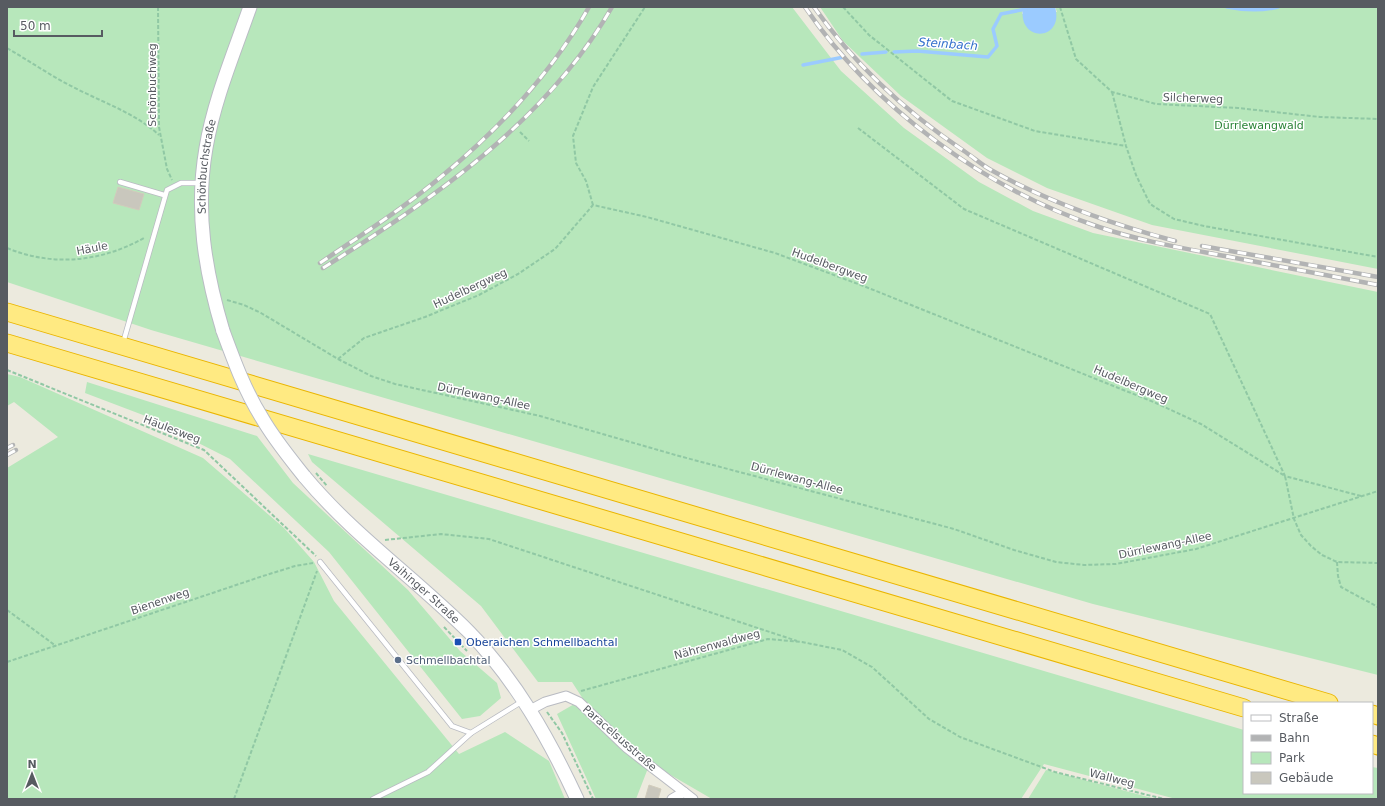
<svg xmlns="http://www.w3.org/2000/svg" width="1385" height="806" viewBox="0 0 1385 806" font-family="'DejaVu Sans',sans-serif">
<rect width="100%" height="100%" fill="#eceade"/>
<g fill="#b7e7bb">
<path d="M7,7H792L841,71L904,128L979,182L1033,211L1093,233L1378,292V675L1093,604L151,330L7,282Z"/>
<path d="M820,7H1023L1022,14L1057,12L1055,7H1378V269L1152,225L1047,188L987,158L901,96L843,41Z"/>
<path d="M7,374L20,377L203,458L284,528L314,562L334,601L459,754L505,732L549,761L565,799H7V468L58,437L14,402L7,406Z"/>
<path d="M87,382L257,436L293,483L408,590L460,651L497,683L501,698L480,716L462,719L329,552L230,459L143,415L85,393Z"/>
<path d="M308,454L1244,730V793H1372V767L1378,768V799H1176L1044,764L1021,799H712L650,763L636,799H596L557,714L583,699L572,682H538L481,606L312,462Z"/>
<path d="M1046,770L1156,799H1028Z"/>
</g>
<path fill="#9bcbff" d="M1023,7H1055C1065,41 1017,44 1023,7Z"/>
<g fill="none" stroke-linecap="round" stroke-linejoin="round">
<g stroke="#9bcbff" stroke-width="3.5">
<path d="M1227,7C1242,10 1262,11 1278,7"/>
<path d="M894,52L917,51L988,57L997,46L993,29L1001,14L1026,9"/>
<path d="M862,54L886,52"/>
<path d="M803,65L844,57"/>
</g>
</g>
<g fill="#c9c7bd" stroke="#d1ccbc">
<path d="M118,187L144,194L139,210L113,203Z"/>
<path d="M649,785L661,789L658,799H645Z"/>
</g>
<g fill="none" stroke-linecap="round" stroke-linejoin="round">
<g stroke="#b9bbc2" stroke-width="6">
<g id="lane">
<path d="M120,182L164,195"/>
<path d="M123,343L167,190L181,183H200"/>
<path d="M320,562L452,726L471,733"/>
<path d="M373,799L428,772L471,733L521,702"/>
</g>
</g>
<g stroke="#b9bbc2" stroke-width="11">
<g id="street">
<path d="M530,710L545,702L566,696L579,702L627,748L693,799"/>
<path d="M672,799L684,792"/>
</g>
</g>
<g stroke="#b9bcc4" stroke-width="15">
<g id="secondary">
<path id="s1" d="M223,331C205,271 195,211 206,148C214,100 234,53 250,7"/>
<path id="s2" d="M304,476C353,535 415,578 469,632C516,680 549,739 577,799"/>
</g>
</g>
<g stroke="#eab500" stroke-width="19">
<g id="highway">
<path d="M7,312L1329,703"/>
<path d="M7,343L1244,708"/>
<path d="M1372,714L1378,716"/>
<path d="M1372,744L1378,746"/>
</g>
</g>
<g stroke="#90c8a4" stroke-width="2" stroke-dasharray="4 2" stroke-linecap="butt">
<path d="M158,7L159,127L167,169L172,180"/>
<path d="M843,7L869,35L952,101L1035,131L1126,146"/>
<path d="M1060,7L1076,59L1112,92L1156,104L1238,108L1320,117L1378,119"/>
<path d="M7,48C31,62 54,78 79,90C107,104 136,114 159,135"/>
<path d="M1112,92L1126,146L1136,175L1150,204L1174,219L1204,226L1378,257"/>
<path d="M858,128L964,209L1210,314L1285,476L1361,496"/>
<path d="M520,132L529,141"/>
<path d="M593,205L586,181L576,163L573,136L593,87L645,7"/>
<path d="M7,248C53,267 101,262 144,238"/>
<path d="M227,300L244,305L261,313L338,359L371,376L395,384L540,416L679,456L954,529L1014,550L1056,562L1084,565L1116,564L1196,549L1378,491"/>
<path d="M338,359L364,338L425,317L479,295L518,274L555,249L593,205L647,217L775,253L866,287L1156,403L1201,424L1285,476L1294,519L1301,535L1311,546L1322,555L1337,562L1378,563"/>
<path d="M7,370L204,450L316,556"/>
<path d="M385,540L441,534L489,539L797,641"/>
<path d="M1337,562L1338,576L1341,587L1378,607"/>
<path d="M7,610L56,646"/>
<path d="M444,627L467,651"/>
<path d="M7,662L260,577L295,566L313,563"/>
<path d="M581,691L768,639L802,642L842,650L872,667L929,719L960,737L1055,772L1164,799"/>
<path d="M547,712L562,733L593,799"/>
<path d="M234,799L317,571"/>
</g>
<use href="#lane" stroke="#fff" stroke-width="4.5"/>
<use href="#street" stroke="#fff" stroke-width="9"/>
<use href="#secondary" stroke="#fff" stroke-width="13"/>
<use href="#highway" stroke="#ffea82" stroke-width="17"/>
<g stroke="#b2b3b4" stroke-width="4.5">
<g id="rail">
<path d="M805,7C873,107 985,189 1099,227C1140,241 1183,248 1225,256C1276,266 1327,275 1378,285"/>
<path d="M814,7C854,64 906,112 964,151C973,157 982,165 991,170C1048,202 1112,224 1175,241"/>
<path d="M1202,246L1378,277"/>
<path d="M320,263C361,235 404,208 442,176C499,129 553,71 589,7"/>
<path d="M323,268C433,199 546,122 612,7"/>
<path d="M7,448L13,445"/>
<path d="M7,455L16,450"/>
</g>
</g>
<use href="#rail" stroke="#fff" stroke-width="3" stroke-dasharray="9" stroke-linecap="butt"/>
<g stroke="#b9bcc4" stroke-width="15" stroke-linecap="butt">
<path id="secondary-bridge" d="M223,331C234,361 245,391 262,418C274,439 289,457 304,476"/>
</g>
<path stroke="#90c8a4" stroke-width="2" stroke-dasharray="4 2" stroke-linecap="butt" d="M316,473L327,486"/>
<use href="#secondary-bridge" stroke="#fff" stroke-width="13"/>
</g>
<rect fill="#1a4fb4" stroke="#fff" stroke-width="1.5" x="454" y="638" width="8" height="8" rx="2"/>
<circle fill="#5c6f8a" stroke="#fff" stroke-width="1.5" cx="398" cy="660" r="4"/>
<g text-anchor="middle" stroke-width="3" stroke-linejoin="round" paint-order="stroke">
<g font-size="11" fill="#575b61" stroke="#fff">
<text transform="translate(152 85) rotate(-90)" y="4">Schönbuchweg</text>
<text transform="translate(1193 98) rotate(2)" y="4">Silcherweg</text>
<text dy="4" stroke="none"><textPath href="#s1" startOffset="167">Schönbuchstraße</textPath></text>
<text transform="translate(92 248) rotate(-11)" y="4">Häule</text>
<text transform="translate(830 265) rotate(20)" y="4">Hudelbergweg</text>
<text transform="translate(470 288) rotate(-25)" y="4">Hudelbergweg</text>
<text transform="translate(1131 384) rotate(23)" y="4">Hudelbergweg</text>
<text transform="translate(484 396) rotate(12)" y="4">Dürrlewang-Allee</text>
<text transform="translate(172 429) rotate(21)" y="4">Häulesweg</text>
<text transform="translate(797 478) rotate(15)" y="4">Dürrlewang-Allee</text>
<text transform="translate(1165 545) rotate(-12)" y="4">Dürrlewang-Allee</text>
<text dy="4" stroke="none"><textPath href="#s2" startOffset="166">Vaihinger Straße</textPath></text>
<text transform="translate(160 601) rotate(-19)" y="4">Bienenweg</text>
<text transform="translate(717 644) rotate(-15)" y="4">Nährenwaldweg</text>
<text transform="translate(620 738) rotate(41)" y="4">Paracelsusstraße</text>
<text transform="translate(1112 778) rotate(14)" y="4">Wallweg</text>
</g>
<g font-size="11" fill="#2c8438" stroke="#fff">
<text x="1259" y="129">Dürrlewangwald</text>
</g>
<g font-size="11" fill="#164399" stroke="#fff" text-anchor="start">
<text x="466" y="646">Oberaichen Schmellbachtal</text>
</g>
<g font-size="11" fill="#4e5e75" stroke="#fff" text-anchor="start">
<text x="406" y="664">Schmellbachtal</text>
</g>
<g font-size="12" font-style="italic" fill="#3471cc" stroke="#fff">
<text transform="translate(948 44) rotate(4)" y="4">Steinbach</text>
</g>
</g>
<rect width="1385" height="806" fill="none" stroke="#575b61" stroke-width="16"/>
<rect x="1243" y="702" width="130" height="92" fill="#ffffff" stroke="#bcbdc0"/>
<rect x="1251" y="715" width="20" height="6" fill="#ffffff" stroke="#bcbdc0"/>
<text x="1279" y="722" font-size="12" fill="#575b61">Straße</text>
<rect x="1251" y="735" width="20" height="6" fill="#b2b3b4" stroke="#bcbdc0"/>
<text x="1279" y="742" font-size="12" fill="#575b61">Bahn</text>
<rect x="1251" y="752" width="20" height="12" fill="#b7e7bb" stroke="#bcbdc0"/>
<text x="1279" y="762" font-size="12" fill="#575b61">Park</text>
<rect x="1251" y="772" width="20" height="12" fill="#c9c7bd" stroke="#bcbdc0"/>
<text x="1279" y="782" font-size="12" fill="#575b61">Gebäude</text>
<g transform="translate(32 774)" stroke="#ffffff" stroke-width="3" paint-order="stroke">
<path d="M0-3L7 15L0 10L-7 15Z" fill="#575b61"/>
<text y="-6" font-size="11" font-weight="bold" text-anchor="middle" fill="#575b61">N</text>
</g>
<path d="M14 30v6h88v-6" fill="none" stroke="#575b61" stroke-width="2"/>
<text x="20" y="30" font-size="12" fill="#575b61" stroke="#ffffff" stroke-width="3" paint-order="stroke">50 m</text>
</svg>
